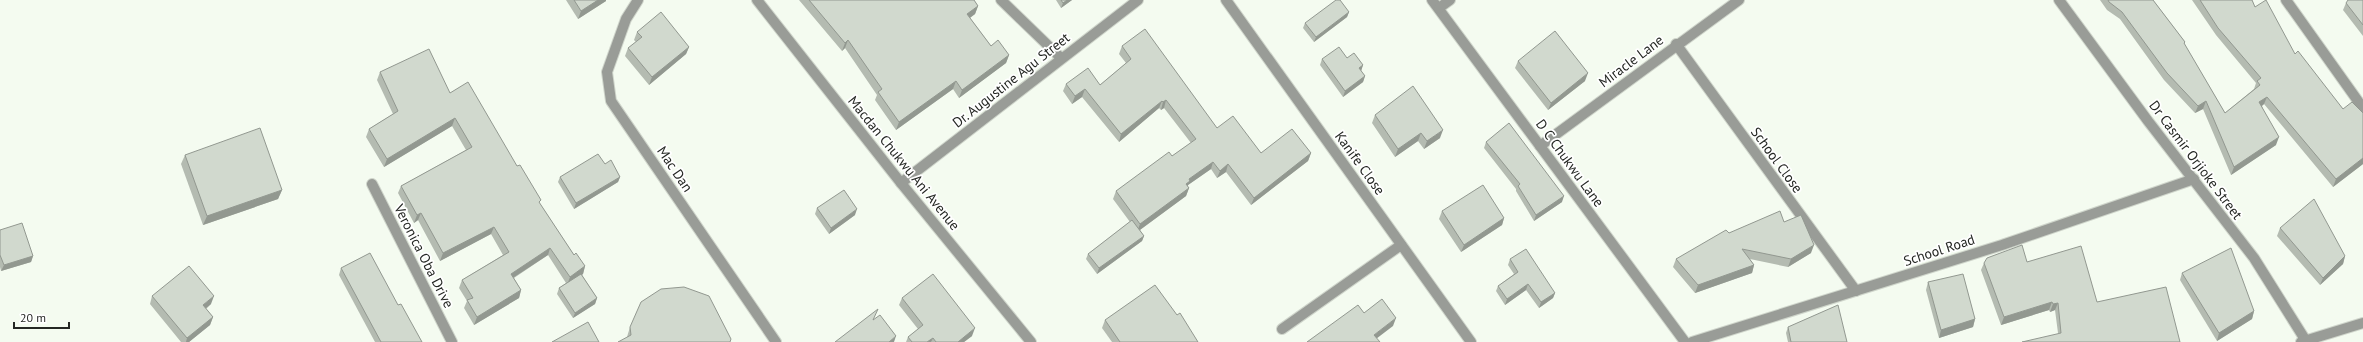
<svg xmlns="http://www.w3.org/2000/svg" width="2363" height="342" viewBox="0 0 2363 342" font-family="'PT Sans',sans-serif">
<rect width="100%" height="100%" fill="#f4fbf0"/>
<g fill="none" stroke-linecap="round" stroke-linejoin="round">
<g stroke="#cfd5cb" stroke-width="12">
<g id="minor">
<path d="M638,0L626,19L607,72L611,101L776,342"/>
<path d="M757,0L901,183L1031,342"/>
<path d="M1001,0L1061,58"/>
<path d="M1226,0L1471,342"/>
<path d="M1432,0L1685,342"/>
<path d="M2059,0L2148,121L2254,258L2306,341"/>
<path d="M2286,0L2363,108"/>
<path d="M1439,8L1450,0"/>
<path d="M1676,44L1856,291"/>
<path d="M1540,146L1739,0"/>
<path d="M901,183L1138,0"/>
<path d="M372,184L452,342"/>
<path d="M1282,329L1401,245"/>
<path d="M1692,342L2002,245L2194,179"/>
<path d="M2301,342L2363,323"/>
</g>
</g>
<use href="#minor" stroke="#999c97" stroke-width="10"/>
</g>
<g fill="#b4bbb1">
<path d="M566,0H606V1L578,19Z"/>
<path d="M799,0H974L978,6L975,14L970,18L991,46L1009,55L1006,63L959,98L953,89L896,130L875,100L877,95L845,48L842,51Z"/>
<path d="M1056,0H1072L1061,8Z"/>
<path d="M2100,0H2153L2185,42L2184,45L2225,113L2254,89L2256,83L2216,35L2192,0H2252L2255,7L2295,54L2343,109L2363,113V164L2333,187L2264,104L2262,106L2276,145L2231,175L2203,109L2195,113L2164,80L2120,19L2107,10Z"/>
<path d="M2363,0V36L2343,10L2346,3Z"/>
<path d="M1349,12L1347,17L1314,42L1303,28L1305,23Z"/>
<path d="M637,32L689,47L686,54L649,85L625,56L628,48L636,42L634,40Z"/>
<path d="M1122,46L1217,128L1261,153H1311L1308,161L1251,205L1226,172L1217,178L1211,169L1188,185V187L1189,188L1186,196L1140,230L1144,236L1142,241L1097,274L1086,259L1088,254L1130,222L1113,199L1116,191L1172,156L1191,143L1164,108L1161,110L1159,108L1119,142L1082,97L1072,104L1063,91L1066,84L1100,85L1126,63L1119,54Z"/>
<path d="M1347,58L1363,65L1361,71L1365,76L1363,82L1343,97L1320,65L1322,59Z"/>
<path d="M1518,61L1585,81L1548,110L1515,68Z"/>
<path d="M380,72L450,93L517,166L540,204L574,255L585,266L583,274L582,275L597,298L595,304L573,318L557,294L559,288L566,283L548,255L514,278L521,290L519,298L474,325L464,308L467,301L459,288L462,280L503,255L491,234L440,261L418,220L414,223L398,193L401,186L466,150L452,126L384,167L366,137L369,129L393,114L377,80Z"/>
<path d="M1375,115L1440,138L1424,149L1418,141L1395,157L1372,123Z"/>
<path d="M1486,142L1562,202L1534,221L1516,191V189L1484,148Z"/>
<path d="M185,155L282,190L278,199L203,225L181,164Z"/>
<path d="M605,164L620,177L618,182L574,209L558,182L560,177Z"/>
<path d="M817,208L855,215L829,234L815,214Z"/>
<path d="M1442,211L1504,218L1502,225L1461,252L1439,219Z"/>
<path d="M1784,222L1811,253L1788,267L1750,259L1754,265L1752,273L1695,293L1673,267L1676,259L1729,233Z"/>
<path d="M2280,228L2345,256L2343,264L2320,285L2277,236Z"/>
<path d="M0,230L33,256L31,262L1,271L0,267Z"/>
<path d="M1510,259L1555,293L1553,298L1539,308L1526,290L1505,305L1496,291L1498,286L1514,274L1508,265Z"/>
<path d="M2027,262L2097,302L2180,342L2058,333L2055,310L2050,312L2049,310L2001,325L1981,270L1984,263Z"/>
<path d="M341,268L398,305L422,342H375L339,275Z"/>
<path d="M2182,273L2254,311L2252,319L2217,341L2180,280Z"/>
<path d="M1928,282L1975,319L1973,327L1939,338L1926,290Z"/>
<path d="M152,296L211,304L206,309L213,317L210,325L189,342H181L150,304Z"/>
<path d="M902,298L972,336L964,342H906L908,337L918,329L899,305Z"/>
<path d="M1177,315L1198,342H1112L1102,328L1105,320Z"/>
<path d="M630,327L730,342L627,337Z"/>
<path d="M1788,327L1847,342H1788L1786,333Z"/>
</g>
<g fill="#929890">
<path d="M598,0H606V1L578,19L581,11Z"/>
<path d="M1067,0H1072L1061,8L1063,3Z"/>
<path d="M978,6L975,14L964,22L967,14Z"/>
<path d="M1349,12L1347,17L1314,42L1316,37Z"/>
<path d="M848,40L845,48L842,51L845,43Z"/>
<path d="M689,47L686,54L649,85L652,77Z"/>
<path d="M1009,55L1006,63L959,98L962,90Z"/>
<path d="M1363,65L1361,71L1359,68Z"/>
<path d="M1588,73L1585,81L1548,110L1551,103Z"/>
<path d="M1365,76L1363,82L1343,97L1345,91Z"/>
<path d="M956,81L953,89L896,130L899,122Z"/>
<path d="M1085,89L1082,97L1072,104L1075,96Z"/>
<path d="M2267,97L2264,104L2257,110L2259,102Z"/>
<path d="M1166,100L1164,108L1161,110L1163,102Z"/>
<path d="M1162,101L1159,108L1119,142L1121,134Z"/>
<path d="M2206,101L2203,109L2195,113L2198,106Z"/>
<path d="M455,118L452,126L384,167L387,159Z"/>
<path d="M1443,130L1440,138L1424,149L1427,141Z"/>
<path d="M1421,133L1418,141L1395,157L1398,149Z"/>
<path d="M2279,137L2276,145L2231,175L2234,167Z"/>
<path d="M1311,153L1308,161L1251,205L1254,198Z"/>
<path d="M2363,158V164L2333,187L2336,179Z"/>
<path d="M1213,162L1211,169L1188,185L1187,188L1186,184L1189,179Z"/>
<path d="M1228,164L1226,172L1217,178L1220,171Z"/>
<path d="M620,177L618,182L574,209L576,203Z"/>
<path d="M1189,188L1186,196L1137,232L1140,224Z"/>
<path d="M282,190L278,199L203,225L207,216Z"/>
<path d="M1564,196L1562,202L1534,221L1536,215Z"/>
<path d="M857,209L855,215L829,234L831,228Z"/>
<path d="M421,213L418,220L414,223L417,215Z"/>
<path d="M1504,218L1502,225L1461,252L1464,245Z"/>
<path d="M494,227L491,234L440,261L443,253Z"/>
<path d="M1144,236L1142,241L1097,274L1099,268Z"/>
<path d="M1814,245L1811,253L1788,267L1791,259Z"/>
<path d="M550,248L548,255L508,281L511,274Z"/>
<path d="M33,256L31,262L1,271L4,265Z"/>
<path d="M2345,256L2343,264L2320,285L2323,278Z"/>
<path d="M1754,265L1752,273L1695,293L1698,285Z"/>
<path d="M585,266L583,274L567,285L570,277Z"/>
<path d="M1528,284L1526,290L1505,305L1507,299Z"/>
<path d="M521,290L519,298L474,325L477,317Z"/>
<path d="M1555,293L1553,298L1539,308L1541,302Z"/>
<path d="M214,296L211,304L200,313L203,305Z"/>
<path d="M597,298L595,304L573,318L575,313Z"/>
<path d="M2052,302L2049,310L2001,325L2004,317Z"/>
<path d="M2058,303L2055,310L2050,312L2053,304Z"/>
<path d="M2254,311L2252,319L2217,341L2219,333Z"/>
<path d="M213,317L210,325L189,342H186L187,338Z"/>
<path d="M1396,318L1393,326L1372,342L1374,335Z"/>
<path d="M1975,319L1973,327L1939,338L1941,330Z"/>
<path d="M975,328L972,336L964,342H958Z"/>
<path d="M896,336L894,342H889Z"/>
<path d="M933,338L931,342H927Z"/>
</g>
<g fill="#d1d9ce" stroke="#929890">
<path d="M574,0H598L581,11Z"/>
<path d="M809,0H974L978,6L967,14L991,46L998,40L1009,55L962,90L956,81L899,122L878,92L882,89L848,40L845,43Z"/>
<path d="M1061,0H1067L1063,3Z"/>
<path d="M1336,0H1340L1349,12L1316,37L1305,23Z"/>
<path d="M2108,0H2153L2185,42L2184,43L2225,113L2260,85L2257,81L2261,78L2218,28L2200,0H2252L2255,7L2266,0L2295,54L2298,51L2343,109L2352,102L2363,113V158L2336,179L2267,97L2259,102L2279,137L2234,167L2206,101L2198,106L2167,73L2122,12L2109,2Z"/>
<path d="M2348,0H2363V25L2346,3Z"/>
<path d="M661,12L689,47L652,77L628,48L642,37L637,32Z"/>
<path d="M1145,29L1217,128L1233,116L1261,153L1292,129L1311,153L1254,198L1228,164L1220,171L1213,162L1189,179L1190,181L1186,184L1189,188L1140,224L1116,191L1169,152L1172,156L1196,139L1166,100L1163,102L1162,101L1121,134L1085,89L1075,96L1066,84L1088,68L1100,85L1131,59L1122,46Z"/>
<path d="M1555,31L1588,73L1551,103L1518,61Z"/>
<path d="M1339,47L1347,58L1354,53L1363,65L1359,68L1365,76L1345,91L1322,59Z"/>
<path d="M429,49L450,93L468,82L517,166L520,165L541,200L539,202L574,255L576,253L585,266L570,277L550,248L511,274L521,290L477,317L467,300L473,298L462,280L509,252L494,227L443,253L421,213L417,215L401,186L472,147L455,118L387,159L369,129L398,111L380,72Z"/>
<path d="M1413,86L1443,130L1427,141L1421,133L1398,149L1375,115Z"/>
<path d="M1509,123L1564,196L1536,215L1518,186L1520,184L1486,142Z"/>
<path d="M260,128L282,190L207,216L185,155Z"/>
<path d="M598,154L605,164L611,160L620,177L576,203L560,177Z"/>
<path d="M1483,185L1504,218L1464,245L1442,211Z"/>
<path d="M844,190L857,209L831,228L817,208Z"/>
<path d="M2314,199L2345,256L2323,278L2280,228Z"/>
<path d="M1780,211L1784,222L1801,215L1814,245L1791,259L1742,249L1754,265L1698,285L1676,259L1726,230L1729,233Z"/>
<path d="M1132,220L1144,236L1099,268L1088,254Z"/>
<path d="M22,223L33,256L4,265L0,255V230Z"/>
<path d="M2022,245L2027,262L2081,246L2097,302L2166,287L2180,342H2022L2061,333L2058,303L2053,304L2052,302L2004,317L1984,263L1987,258Z"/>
<path d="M2231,248L2254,311L2219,333L2182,273Z"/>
<path d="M1526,249L1555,293L1541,302L1528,284L1507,299L1498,286L1518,272L1510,259Z"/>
<path d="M370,253L398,305L401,304L422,342H381L341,268Z"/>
<path d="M189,266L214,296L203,305L213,317L187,338L152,296Z"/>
<path d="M581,274L597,298L575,313L559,288Z"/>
<path d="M933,274L975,328L958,342H936L933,338L927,342H912L908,337L923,325L902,298Z"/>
<path d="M1963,274L1975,319L1941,330L1928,282Z"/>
<path d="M1155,285L1177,315L1180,313L1198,342H1120L1105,320Z"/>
<path d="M684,287L709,296L731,339L730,342H618L631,335L630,327L641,302L661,289Z"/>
<path d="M1382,299L1396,318L1374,335L1380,342H1307L1358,305L1364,313Z"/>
<path d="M1838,305L1847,342H1791L1788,327Z"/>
<path d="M878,309L873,320L880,315L896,336L889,342H835Z"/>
<path d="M588,322L599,342H552Z"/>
</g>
<g text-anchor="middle" stroke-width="3.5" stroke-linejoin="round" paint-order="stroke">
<g font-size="14" fill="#242723" stroke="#fff">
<text transform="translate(1631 61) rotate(-37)" y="5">Miracle Lane</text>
<text transform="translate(1011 80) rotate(-38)" y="5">Dr. Augustine Agu Street</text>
<text transform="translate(1777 160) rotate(54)" y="5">School Close</text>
<text transform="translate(2196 160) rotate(53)" y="5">Dr Casmir Orjioke Street</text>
<text transform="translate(904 163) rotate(51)" y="5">Macdan Chukwu Ani Avenue</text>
<text transform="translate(1360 163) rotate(54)" y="5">Kanife Close</text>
<text transform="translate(1570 163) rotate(54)" y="5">D C Chukwu Lane</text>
<text transform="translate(675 169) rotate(56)" y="5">Mac Dan</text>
<text transform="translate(1939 250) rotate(-18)" y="5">School Road</text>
<text transform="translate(424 256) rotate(63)" y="5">Veronica Oba Drive</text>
</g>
</g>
<path d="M14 322v6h55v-6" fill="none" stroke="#242723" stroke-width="2"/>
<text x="20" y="322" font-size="12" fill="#242723" stroke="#ffffff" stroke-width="3" paint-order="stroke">20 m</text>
</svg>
